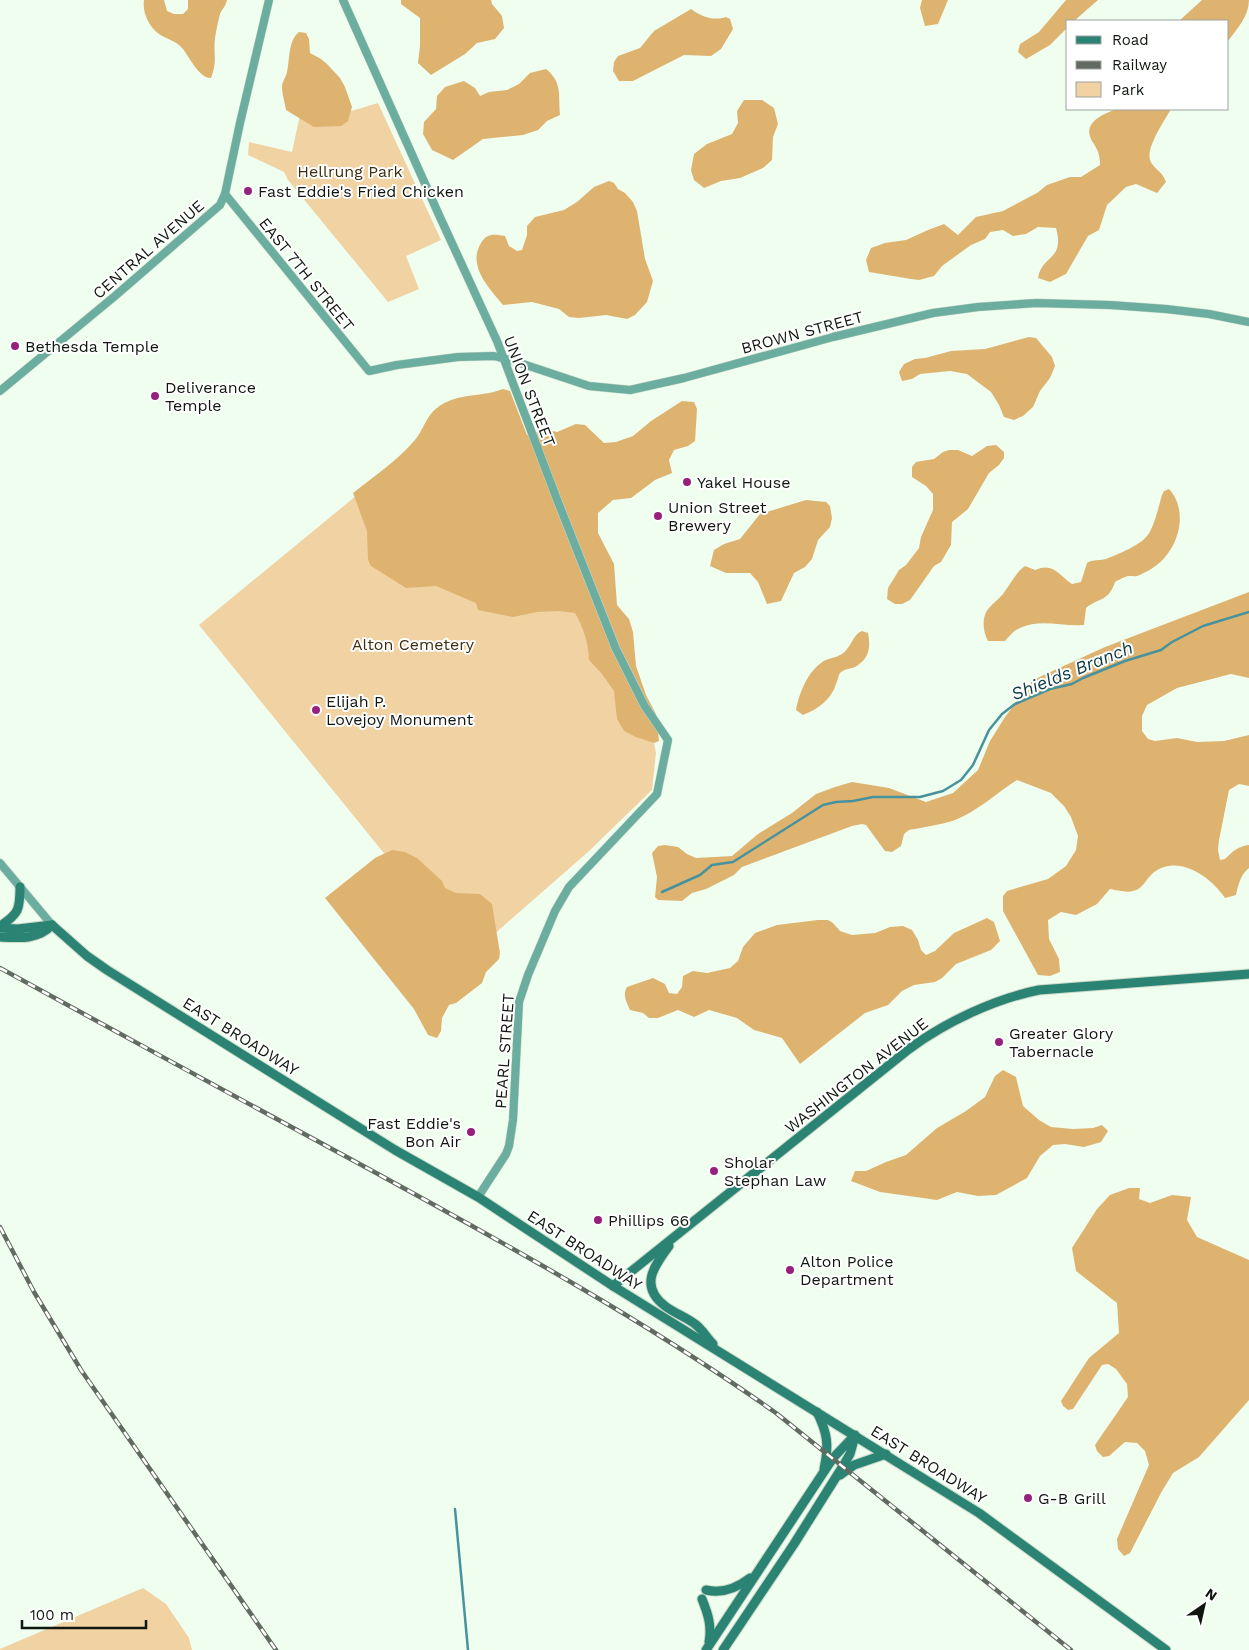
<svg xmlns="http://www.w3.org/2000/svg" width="1249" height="1650" viewBox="0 0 1249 1650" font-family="'Work Sans',sans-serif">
<rect width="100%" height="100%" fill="#effeef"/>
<g fill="#f1d2a3">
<path d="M378,103L441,240L406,256L419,289L388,302L288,180L284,172L248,155L249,142L292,152L300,115H338Z"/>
<path d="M430,435L547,567L651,729L656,753L652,790L588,852L468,957L199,625Z"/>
<path d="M143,1588L166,1604L189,1638L192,1650H0V1649Z"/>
</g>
<g fill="#deb36f">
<path d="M144,0H164L167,11L174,14H183L188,9V0H227C226,6 222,9 220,14C218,22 216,31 215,38C213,54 218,61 211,78C200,79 189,57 183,49C177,41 166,39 159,34C149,27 142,12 144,0Z"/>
<path d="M401,0H491L492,4L502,16L504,28L495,39L477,43L465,54L431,75L418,63L420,46V18L401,4Z"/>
<path d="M922,0H948L938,24L925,26L920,8Z"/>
<path d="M1066,0H1098L1074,21H1068V27L1050,45L1026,59L1018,52L1020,44L1039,32Z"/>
<path d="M1202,0H1249C1249,16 1237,29 1228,41V21H1179Z"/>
<path d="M691,9C702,17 713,21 726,17L730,19L733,29L721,49L711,56L684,55L633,81H619L613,71L614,62L618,56L640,48L654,31Z"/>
<path d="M299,32L306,33L309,39L310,53L321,59L327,64L340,78L345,87L352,107L348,121L341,126L314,127L286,110C285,103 282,94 282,87C282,82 286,77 287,72C290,60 288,40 299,32Z"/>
<path d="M546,69C563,83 558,95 560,115L547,121L538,130L523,135L483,139L453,160L432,150L423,134L424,122L436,109L437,96L445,87L464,81L475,88L480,96L489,92L507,90L519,84L530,73Z"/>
<path d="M744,100H762L774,108L778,124L773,137L772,160L763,168L740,178L721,181L704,188L694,180L691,170L694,154L707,144L732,134L738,123L737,111Z"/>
<path d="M1116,109H1171C1165,120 1146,147 1150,160C1153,169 1162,170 1166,182L1157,193L1136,184L1126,187L1107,205L1099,230L1088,236L1066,274L1050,282L1038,278C1042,254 1065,261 1056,228L1038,227L1026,234L1013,236L1003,230L990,232L985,239L971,245L942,266L934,276L919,280L911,279L869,272L866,260L871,248L885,243L906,240L928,230L944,224L958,235L976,217L1003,211L1037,193L1047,185L1070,177H1081L1100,165C1100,158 1099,152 1095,146C1094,143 1092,142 1091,139C1083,122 1104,114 1116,109Z"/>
<path d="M609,181L614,183L618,189L625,193L633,202L637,211L645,259L653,281L647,302L635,315L627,319L606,315L579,318L569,317L559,309L532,302L503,305C489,288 467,266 481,243C487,233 494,234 505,236L509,246L517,251L522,250L527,235V226L535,217L564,210L577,202L594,187Z"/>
<path d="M1029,337L1036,338L1052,357L1055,366L1050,378L1040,391L1033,407L1023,416L1014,420L1004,417L999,405L991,392L967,374L950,371L920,374L912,379L902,381L899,372L904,364L915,359L925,358L951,351L985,349Z"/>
<path d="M503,389L510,391L527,435L545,429L557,432L576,424L585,425L604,443L616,442L633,436L651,421L682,401L694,402L697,409L695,441L688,446L674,450L669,460L672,473L655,480L631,498L613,500L598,513V533L614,564L617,605L629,619L633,632L636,666L646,695L656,714L659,741L654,743L636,737L624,731L617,719L614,691L602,674L589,660C588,641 584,629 575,613L558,611L537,612L513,617L478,610L476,603L436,586L406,588L371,566L368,560L367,531L353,493C373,477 397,461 414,441C425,429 425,415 441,405C460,393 483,397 503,389Z"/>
<path d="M996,445L1004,452V458L999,465L989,473L968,509L952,522L951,545L941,562L934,566L910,600L902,604H895L887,599L888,588L899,570L906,565L919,548L921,537L933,510V494L926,486L912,477V467L916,462L934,459L943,452L949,450H958L972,456L987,446Z"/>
<path d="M1169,489C1190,512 1178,551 1154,567C1150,570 1142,574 1137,576C1133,577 1129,575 1125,577C1122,578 1118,580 1115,582C1108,602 1100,597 1086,608L1084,625C1062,627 1041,618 1020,628C1014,630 1009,637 1005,641H988C983,632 981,617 989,608C993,603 999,599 1003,594C1010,585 1015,573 1025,566L1035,570C1053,562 1058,574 1072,584L1081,582L1087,563C1093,559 1099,561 1106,559C1118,554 1139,546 1147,536C1154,528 1159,505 1162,495L1164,491Z"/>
<path d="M806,500L826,502L830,506L832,518L830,527L818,540L812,559L805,567L794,573L781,601L767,604L758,582L750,573H726L710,566L714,550L724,544L740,539L760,514Z"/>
<path d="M1249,592V678L1231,674L1177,688L1147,705L1142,716V731L1148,739L1155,741L1177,738L1197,742L1224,741L1249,735V786L1239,784L1229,790L1219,840L1218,850L1220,860L1225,859C1232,852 1238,846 1249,845V868C1241,874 1238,885 1236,895L1225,898C1211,877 1178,853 1153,873C1146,879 1143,889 1133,891C1127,893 1116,890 1110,889L1097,904L1076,915L1061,912L1048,920L1049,939L1059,959L1060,972L1050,976L1038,975L1003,911V896L1007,891L1048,879L1066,866L1076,850L1078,836L1071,817L1064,806L1051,793L1017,780C997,793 976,812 955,820C941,825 924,827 909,830L904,834L901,846L892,852L885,851L866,825L862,824L852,826L742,867L734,875L706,889L692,893L682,901L658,900L655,897L657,877L652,853L658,846L665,845L678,847L687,854L696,858L732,856L758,834L792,813L816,794L835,787L852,782L889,788L926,802L953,793L978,770L990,741L1005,717L1033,680L1105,647Z"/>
<path d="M862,631L868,633C871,648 869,659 855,667C850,669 844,669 840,673C838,676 838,680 836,684C831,700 818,709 803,715L796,710C799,694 807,673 821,663C827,658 836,658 842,654C851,648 853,634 862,631Z"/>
<path d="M392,850L405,852L417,858L442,881L445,888L456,893L480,894L492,904L500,953L499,959L486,972L482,983L456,1003L449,1005L442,1018L441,1031L437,1038L428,1035L414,1009L325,898L375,858Z"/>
<path d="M987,918L994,922L1000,941L991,950L956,964L942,978L935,982L914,985L902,991L888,1005L865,1013L800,1064L782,1038L754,1030L737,1018L709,1010L694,1017L678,1010L658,1018H649L643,1013L630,1010C627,1003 622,995 627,987L653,978L665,984L669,993L677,994L682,987L683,976L693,971L707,973L730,968L738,961L743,947L755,933L777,925L818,920H828L833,923L840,931L852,935L875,933L890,927L903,926L912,930L918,940L921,950L926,955L935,951L954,933Z"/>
<path d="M1003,1070L1016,1077L1023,1106L1039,1120L1051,1127L1073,1129L1093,1128L1102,1125L1108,1131L1101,1142L1084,1147L1065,1144L1053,1145L1040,1156L1027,1178L996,1195L978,1196L957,1192L937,1200L880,1192L851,1181L855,1171H866L886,1162L906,1155L937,1128L966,1111L985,1097L995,1076Z"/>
<path d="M1129,1188H1140L1139,1199L1150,1203L1172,1195L1191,1197L1187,1220L1197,1237L1249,1260V1400L1199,1457L1173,1473L1162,1491L1130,1553L1124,1556L1118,1549L1117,1539L1149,1465L1145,1451L1137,1443L1125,1442L1109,1456L1103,1457L1097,1451L1095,1445L1128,1397L1127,1384L1116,1369L1108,1364L1102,1365L1073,1409L1068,1410L1063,1406L1061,1401L1089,1358L1119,1333L1117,1303L1076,1271L1072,1248L1097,1209L1110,1195Z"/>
</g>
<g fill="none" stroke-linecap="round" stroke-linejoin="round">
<g stroke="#47929d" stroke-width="2.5">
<path d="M662,892L700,875L712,865L733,862L823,805L836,802L853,801L873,797H920L943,791L961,780L973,765L989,730L1002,714L1015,704L1050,689L1072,684L1083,678L1125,661L1161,650L1172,642L1203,626L1249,612"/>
<path d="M455,1509L468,1650"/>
</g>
<g stroke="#cbd9cb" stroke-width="9">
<g id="tertiary">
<path d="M343,0L439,215L497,341L558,502L616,649L644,705L668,740L657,794L569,887L555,911L528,975L519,1002L513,1120L509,1146L506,1154L478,1197"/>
<path d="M225,194L369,371L397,365L458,357L494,356L517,362L589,386L630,390L684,378L833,337L933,313L978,307L1036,303L1110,305L1166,309L1209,314L1249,322"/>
<path d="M0,391L115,296L220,205L225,194L240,123L269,0"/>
<path d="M0,863L52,925"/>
</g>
</g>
<g stroke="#cbd9cb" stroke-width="11">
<g id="secondary">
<path d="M52,925L87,956L107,970L395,1150L478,1197L613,1286L979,1513L1166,1650"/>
<path d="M0,926C19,914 20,909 20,887"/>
<path d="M0,928L18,929L52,925"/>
<path d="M0,937C19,938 38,940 52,925"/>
<path d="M669,1246C654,1266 639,1286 665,1306C674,1313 686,1317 695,1324C702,1329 707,1338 713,1344"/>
<path d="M613,1286L909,1049C946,1022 994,999 1039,990L1249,974"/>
<path d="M817,1412C828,1434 829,1446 824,1469"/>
<path d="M840,1475L854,1465L886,1454"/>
<path d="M706,1590C723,1594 737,1588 750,1578"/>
<path d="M702,1599C708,1614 712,1626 709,1642"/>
<path d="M706,1650L833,1458L855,1435"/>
<path d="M723,1650L794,1544L843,1466L850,1454L855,1436"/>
</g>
</g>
<use href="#tertiary" stroke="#6bad9f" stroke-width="8"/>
<use href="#secondary" stroke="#2b8473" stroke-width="9"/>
<g stroke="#616b61" stroke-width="4.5">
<g id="rail">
<path d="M0,968C122,1035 245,1102 367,1168C506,1244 646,1321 776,1413L1071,1650"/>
<path d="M0,1227L34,1292L81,1370L276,1650"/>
</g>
</g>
<use href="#rail" stroke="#fff" stroke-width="2.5" stroke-dasharray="8" stroke-linecap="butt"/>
</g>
<g fill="#96207d" stroke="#fff" stroke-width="2">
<circle cx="248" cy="191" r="5"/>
<circle cx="15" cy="346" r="5"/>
<circle cx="155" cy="396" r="5"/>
<circle cx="687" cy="482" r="5"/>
<circle cx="658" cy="516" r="5"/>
<circle cx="316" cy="710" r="5"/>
<circle cx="999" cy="1042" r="5"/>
<circle cx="471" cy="1132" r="5"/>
<circle cx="714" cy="1171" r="5"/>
<circle cx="598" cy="1220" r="5"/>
<circle cx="790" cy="1270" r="5"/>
<circle cx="1028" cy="1498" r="5"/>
</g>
<g text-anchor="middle" stroke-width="4" stroke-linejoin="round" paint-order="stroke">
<g font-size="16" fill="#3f2e0f" stroke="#fff">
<text x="350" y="177">Hellrung Park</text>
<text x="413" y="650">Alton Cemetery</text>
</g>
<g font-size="16" fill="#0f170f" stroke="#fff" text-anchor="start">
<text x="258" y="197">Fast Eddie's Fried Chicken</text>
<text x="25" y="352">Bethesda Temple</text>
<text x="165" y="393">Deliverance<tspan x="165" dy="18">Temple</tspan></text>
<text x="697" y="488">Yakel House</text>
<text x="668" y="513">Union Street<tspan x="668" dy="18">Brewery</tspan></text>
<text x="326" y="707">Elijah P.<tspan x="326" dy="18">Lovejoy Monument</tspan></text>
<text x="1009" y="1039">Greater Glory<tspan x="1009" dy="18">Tabernacle</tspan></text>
<text x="461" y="1129" text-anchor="end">Fast Eddie's<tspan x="461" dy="18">Bon Air</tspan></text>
<text x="724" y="1168">Sholar<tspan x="724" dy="18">Stephan Law</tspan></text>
<text x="608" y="1226">Phillips 66</text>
<text x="800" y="1267">Alton Police<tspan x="800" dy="18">Department</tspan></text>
<text x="1038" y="1504">G-B Grill</text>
</g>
<g font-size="16" fill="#0f170f" stroke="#fff">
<text transform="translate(148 249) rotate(-41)" y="6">CENTRAL AVENUE</text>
<text transform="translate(307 274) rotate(51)" y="6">EAST 7TH STREET</text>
<text transform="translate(802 332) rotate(-15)" y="6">BROWN STREET</text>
<text transform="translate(530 391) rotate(69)" y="6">UNION STREET</text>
<text transform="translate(241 1036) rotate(32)" y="6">EAST BROADWAY</text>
<text transform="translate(504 1051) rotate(-86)" y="6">PEARL STREET</text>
<text transform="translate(856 1075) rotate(-38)" y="6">WASHINGTON AVENUE</text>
<text transform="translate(585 1250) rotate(33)" y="6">EAST BROADWAY</text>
<text transform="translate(929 1464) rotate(32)" y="6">EAST BROADWAY</text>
</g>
<g font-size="18" font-style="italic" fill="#093b43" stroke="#fff">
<text transform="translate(1072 671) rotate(-22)" y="6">Shields Branch</text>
</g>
</g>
<rect x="1066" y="20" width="162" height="90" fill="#ffffff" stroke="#9fa29f"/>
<rect x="1076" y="36" width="25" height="8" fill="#2b8473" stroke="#9fa29f"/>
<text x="1112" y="45" font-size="15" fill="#0f170f">Road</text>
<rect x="1076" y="61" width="25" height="8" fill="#616b61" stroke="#9fa29f"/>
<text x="1112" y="70" font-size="15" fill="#0f170f">Railway</text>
<rect x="1076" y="82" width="25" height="15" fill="#f1d2a3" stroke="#9fa29f"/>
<text x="1112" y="95" font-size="15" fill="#0f170f">Park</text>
<g transform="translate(1204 1605) rotate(34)" stroke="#ffffff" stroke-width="4" paint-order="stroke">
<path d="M0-4L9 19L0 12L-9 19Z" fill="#0f170f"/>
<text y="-8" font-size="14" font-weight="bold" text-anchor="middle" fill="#0f170f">N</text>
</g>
<path d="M22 1620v8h124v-8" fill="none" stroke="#0f170f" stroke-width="2.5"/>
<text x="30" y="1620" font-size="15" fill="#0f170f" stroke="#ffffff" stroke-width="4" paint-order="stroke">100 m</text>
</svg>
